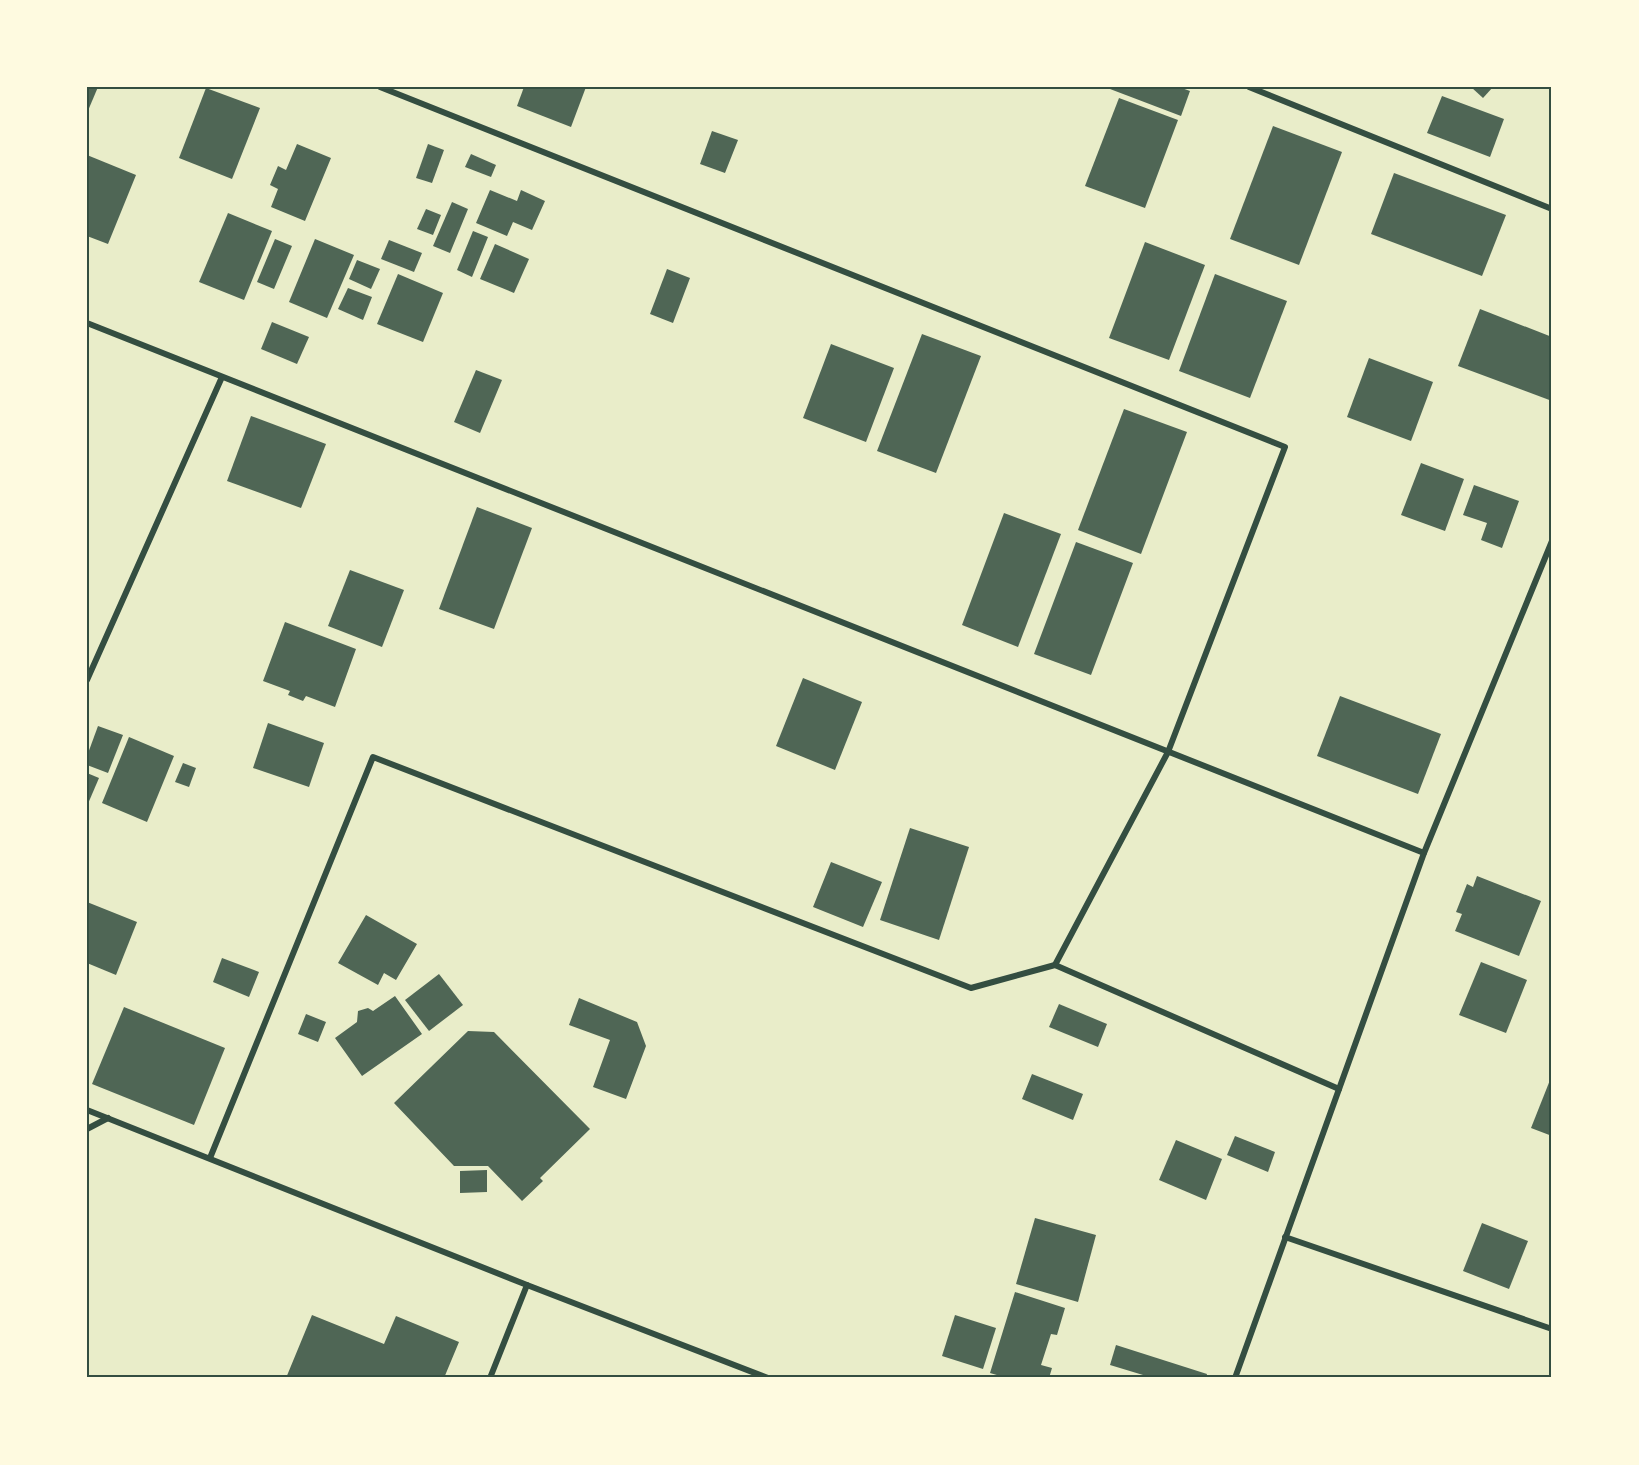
<svg xmlns="http://www.w3.org/2000/svg" width="1639" height="1465" viewBox="0 0 1639 1465" font-family="Inter,sans-serif">
<rect width="100%" height="100%" fill="#e9edc9"/>
<g fill="#4f6655">
<path d="M87,87H98L87,113Z"/>
<path d="M524,87H586L571,127L517,106Z"/>
<path d="M1111,87H1179L1190,91L1181,116L1110,89Z"/>
<path d="M1471,87H1493L1483,98Z"/>
<path d="M206,88L260,108L232,179L179,158Z"/>
<path d="M1442,96L1504,119L1490,157L1427,133Z"/>
<path d="M1119,98L1178,120L1145,208L1085,186Z"/>
<path d="M1273,126L1342,152L1299,265L1230,239Z"/>
<path d="M712,131L738,140L725,173L700,164Z"/>
<path d="M297,144L331,158L305,221L271,207L278,189L270,185L278,166L286,170Z"/>
<path d="M428,144L444,150L432,183L416,178Z"/>
<path d="M471,154L496,165L491,177L465,167Z"/>
<path d="M87,155L136,175L108,244L87,236Z"/>
<path d="M1394,173L1506,215L1482,276L1371,234Z"/>
<path d="M490,190L517,201L521,190L545,201L532,230L513,222L507,236L476,223Z"/>
<path d="M452,202L468,209L450,253L433,246Z"/>
<path d="M426,209L441,215L433,235L417,229Z"/>
<path d="M228,213L272,231L244,300L199,282Z"/>
<path d="M473,231L488,237L472,277L457,270Z"/>
<path d="M275,239L292,246L274,289L257,282Z"/>
<path d="M315,239L354,255L327,318L289,302Z"/>
<path d="M389,240L422,253L414,272L381,259Z"/>
<path d="M1145,242L1205,265L1169,360L1109,338Z"/>
<path d="M495,244L529,259L514,293L480,279Z"/>
<path d="M357,260L380,269L371,289L349,279Z"/>
<path d="M667,269L690,278L673,323L650,314Z"/>
<path d="M398,274L443,293L423,342L377,324Z"/>
<path d="M1215,274L1287,301L1250,398L1179,371Z"/>
<path d="M348,288L372,297L363,320L338,309Z"/>
<path d="M1480,309L1552,337V401L1458,366Z"/>
<path d="M272,322L309,337L297,364L261,349Z"/>
<path d="M922,334L981,356L936,473L877,451Z"/>
<path d="M831,344L894,368L866,442L803,418Z"/>
<path d="M1369,358L1433,382L1411,441L1347,417Z"/>
<path d="M476,370L502,380L480,433L454,422Z"/>
<path d="M1124,409L1187,432L1141,554L1078,530Z"/>
<path d="M251,416L326,444L301,508L227,481Z"/>
<path d="M1421,463L1464,479L1445,531L1401,515Z"/>
<path d="M1474,485L1519,501L1502,548L1481,540L1487,523L1463,515Z"/>
<path d="M477,507L532,528L494,629L439,609Z"/>
<path d="M1004,513L1061,534L1018,647L962,625Z"/>
<path d="M1076,542L1133,563L1091,675L1034,654Z"/>
<path d="M350,570L404,590L382,647L328,626Z"/>
<path d="M285,622L356,649L335,707L306,696L303,701L288,695L290,691L263,681Z"/>
<path d="M803,678L862,702L835,770L776,746Z"/>
<path d="M1340,696L1441,734L1418,794L1317,756Z"/>
<path d="M268,723L324,743L309,787L253,768Z"/>
<path d="M98,726L123,735L108,773L87,765V756Z"/>
<path d="M129,737L174,756L147,822L102,803Z"/>
<path d="M183,763L196,768L189,787L175,782Z"/>
<path d="M87,773L99,778L87,806Z"/>
<path d="M910,828L969,847L939,940L880,920Z"/>
<path d="M831,862L882,882L863,927L813,907Z"/>
<path d="M1477,876L1541,901L1519,956L1455,931L1462,914L1456,912L1467,884L1473,887Z"/>
<path d="M87,902L137,922L116,975L87,963Z"/>
<path d="M366,915L417,944L396,980L384,973L378,985L338,963Z"/>
<path d="M222,958L259,972L249,997L213,982Z"/>
<path d="M1481,962L1527,980L1506,1033L1459,1015Z"/>
<path d="M439,974L463,1005L429,1031L405,1000Z"/>
<path d="M395,996L422,1034L362,1076L335,1038L357,1022L358,1011L368,1008L373,1011Z"/>
<path d="M579,998L637,1022L646,1046L626,1099L593,1087L610,1040L569,1025Z"/>
<path d="M1059,1004L1107,1024L1098,1047L1049,1027Z"/>
<path d="M124,1007L225,1048L194,1125L92,1084Z"/>
<path d="M306,1014L326,1022L318,1042L298,1034Z"/>
<path d="M468,1031L494,1032L590,1129L540,1178L543,1181L522,1201L488,1166H454L394,1103Z"/>
<path d="M1032,1074L1083,1094L1073,1120L1022,1099Z"/>
<path d="M1552,1075V1136L1531,1128Z"/>
<path d="M1235,1136L1275,1152L1268,1172L1227,1155Z"/>
<path d="M1176,1140L1222,1159L1206,1200L1159,1180Z"/>
<path d="M487,1170V1192L460,1193V1171Z"/>
<path d="M1035,1218L1096,1235L1078,1302L1016,1284Z"/>
<path d="M1482,1223L1528,1241L1509,1289L1463,1271Z"/>
<path d="M1015,1292L1065,1308L1057,1335L1051,1334L1041,1365L1052,1368L1049,1378H1007L990,1373Z"/>
<path d="M312,1315L384,1344L396,1316L459,1342L444,1378H286Z"/>
<path d="M955,1315L996,1328L983,1369L942,1356Z"/>
<path d="M1116,1345L1207,1374L1206,1378H1153L1110,1365Z"/>
</g>
<g fill="none" stroke-linecap="round" stroke-linejoin="round">
<g stroke="#344e41" stroke-width="6">
<path d="M380,87L1285,447L1168,752L1055,965"/>
<path d="M1249,87L1552,209"/>
<path d="M87,323L1424,853"/>
<path d="M87,680L222,377"/>
<path d="M87,1110L527,1285L490,1378"/>
<path d="M87,1129L108,1118"/>
<path d="M210,1158L373,757L971,988L1055,965L1339,1089"/>
<path d="M1285,1237L1552,1329"/>
<path d="M527,1285L768,1378"/>
<path d="M1235,1378L1424,853L1552,541"/>
</g>
</g>
<rect width="1639" height="1465" fill="none" stroke="#fefae0" stroke-width="177"/>
<rect x="88" y="88" width="1462" height="1288" fill="none" stroke="#344e41" stroke-width="2"/>
</svg>
